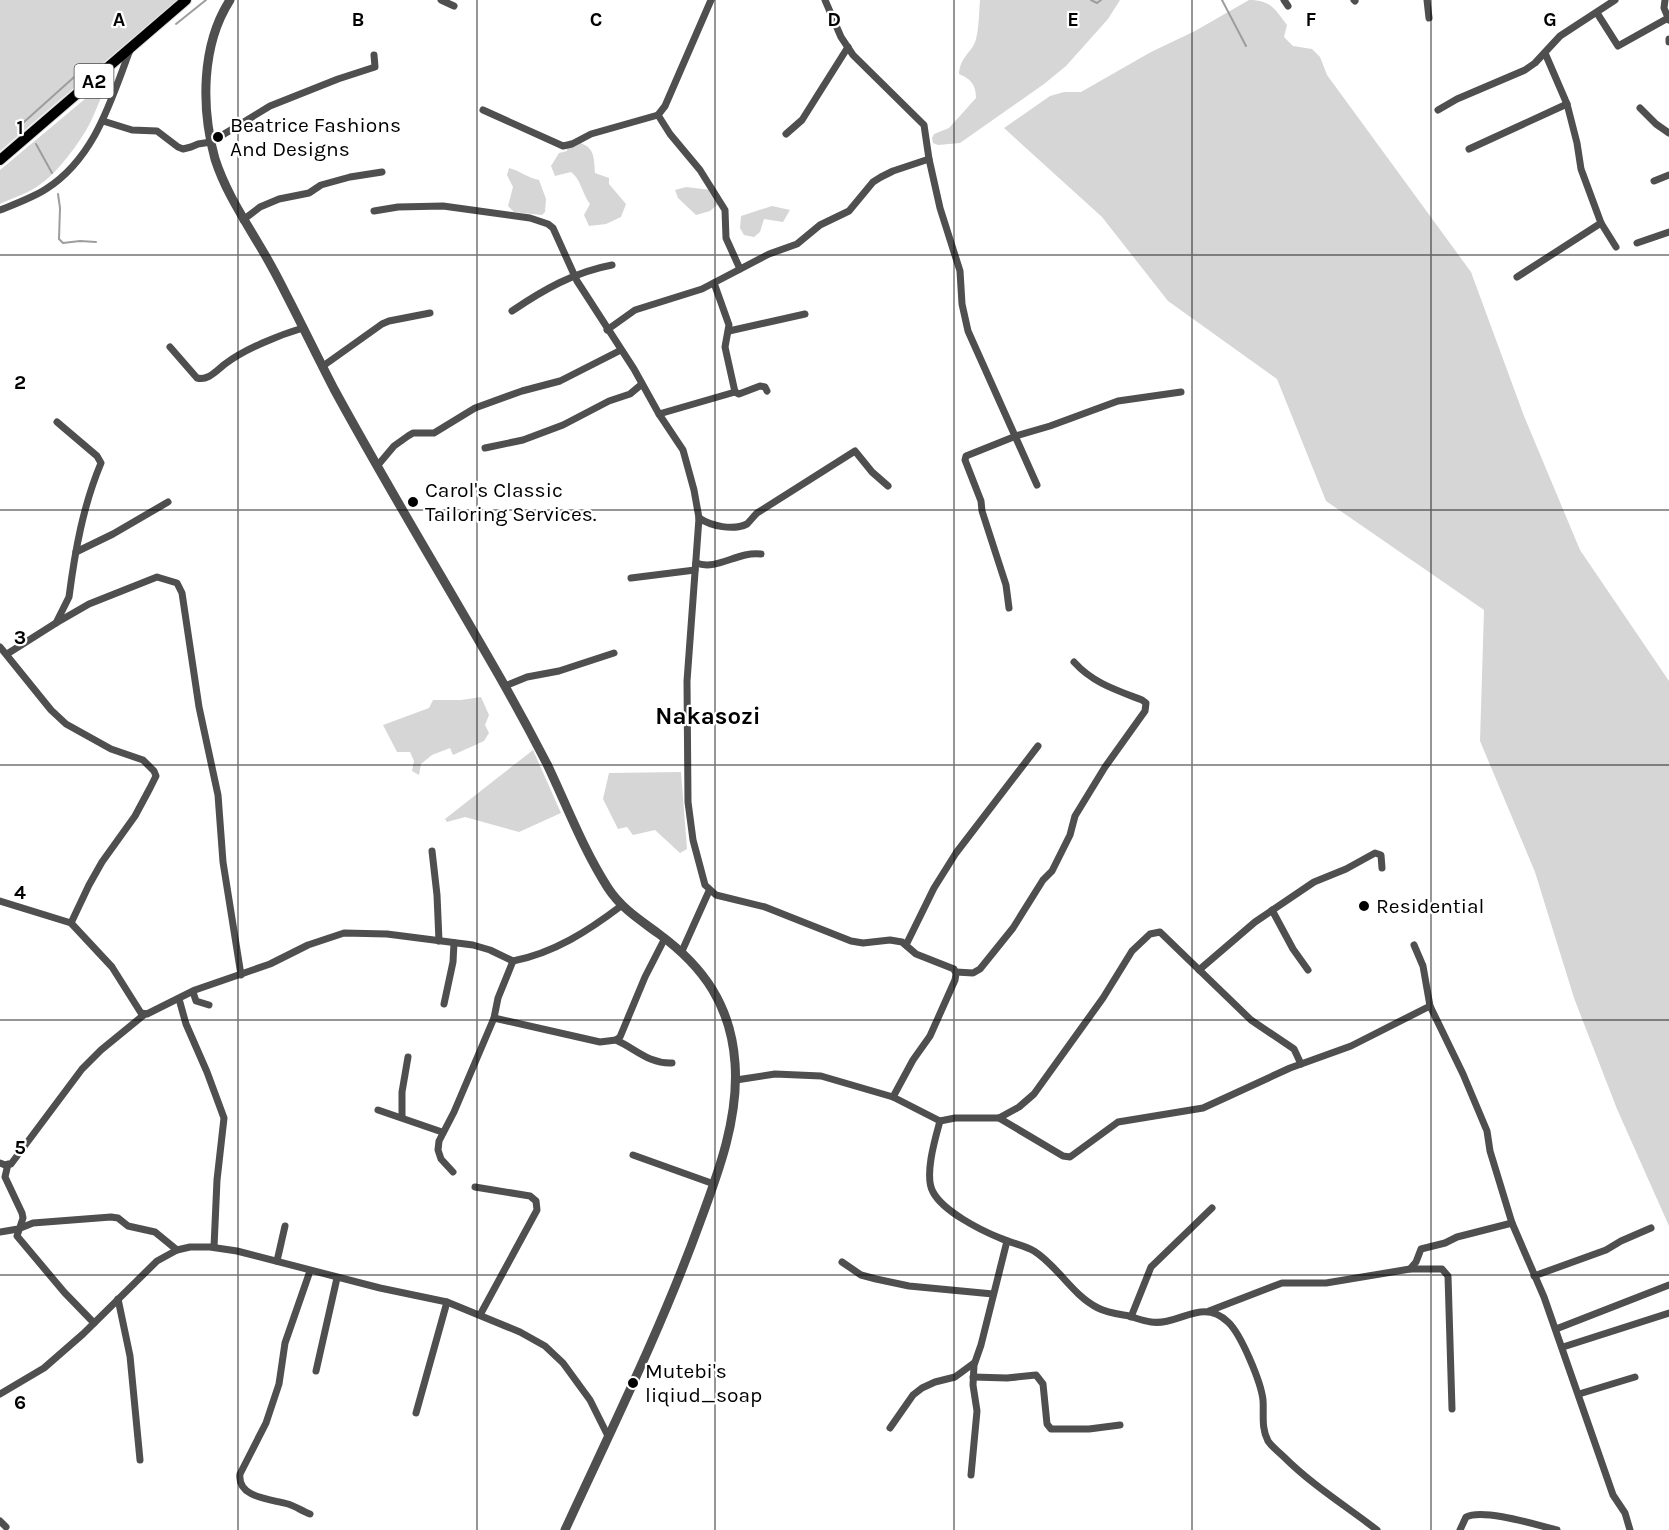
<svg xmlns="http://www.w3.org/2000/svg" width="1669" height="1530" viewBox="0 0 1669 1530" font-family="Karla,sans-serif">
<rect width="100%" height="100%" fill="#fff"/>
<g fill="#d6d6d6">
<path d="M0,0H177L0,151Z"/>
<path d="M980,0H1120L1108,19L1066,66L1044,84L960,143L938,145L933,143L932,138L934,134L949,128L976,98C976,85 971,79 959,74C960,56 973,52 976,39C979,27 979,13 980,0Z"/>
<path d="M1249,0C1271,0 1275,9 1287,25L1284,37L1293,46L1312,49L1320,57L1327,75L1471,272L1524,416L1580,550L1669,681V1226L1617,1109L1574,998L1535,872L1480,741L1484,610L1326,501L1277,379L1168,301L1102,217L1004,128L1050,96L1064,92H1081L1151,52L1195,31Z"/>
<path d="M110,78H112C102,92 97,109 89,125C80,142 58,172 42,183C30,193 14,197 0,204V170Z"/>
<path d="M570,140C593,145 594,151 595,173L609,178V184L626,204L621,217L606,224L589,226L584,215L590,204C582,194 581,179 571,172L555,176L551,166L559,153L567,151V143Z"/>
<path d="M509,168C520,171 528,178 539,180L546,199L545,212L542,215L514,212L508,206L513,187L507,175Z"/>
<path d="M686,187L711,190L718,204L710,211L696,215L678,198L675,190Z"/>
<path d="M772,206L790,210L783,222L764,219L760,232L754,237L744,235L740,228L741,216Z"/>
<path d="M481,697L489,715L485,725L489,733L484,741L453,755L450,748L432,755L421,764L419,775L412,771L414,761L410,752H397L383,725L429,708L433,700H461Z"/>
<path d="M533,750L561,813L519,832L465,817L447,822L445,819Z"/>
<path d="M681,772L687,849L680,853L655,830L633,835L627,827L618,829L603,799L609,773Z"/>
</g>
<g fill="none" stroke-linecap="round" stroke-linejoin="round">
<g stroke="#9d9d9d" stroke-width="2">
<path d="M1091,0L1097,3L1101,0"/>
<path d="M1222,0L1246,46"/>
<path d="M176,24L206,0"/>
<path d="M24,122L82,70"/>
<path d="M36,144L52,173"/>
<path d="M58,194L60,208L59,239L63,243L80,241L96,242"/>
</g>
<g stroke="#dbdbdb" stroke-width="12">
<path id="primary" d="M0,160L186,0"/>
</g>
<g stroke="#4f4f4f" stroke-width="7">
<path d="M441,0L454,6"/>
<path d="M1284,0L1288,6"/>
<path d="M1354,0L1355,1"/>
<path d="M1427,0L1429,18"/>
<path d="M1665,0L1664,8L1669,20"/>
<path d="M1597,13L1618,46L1668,18"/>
<path d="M1669,39V42"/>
<path d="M1640,108L1656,124L1669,133"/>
<path d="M483,110L563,146L572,144L591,134L658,115L665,106L711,0"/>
<path d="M1438,110L1457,99L1525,70L1535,63L1560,36L1615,0"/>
<path d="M658,115L670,134L700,170L725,210L726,238L740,269"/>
<path d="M103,121L132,130L157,131L178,147L183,149L191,147L198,144L211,142L270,106L338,79L375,67L374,55"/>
<path d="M786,134L802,120L848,47"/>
<path d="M1469,149L1567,104"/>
<path d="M929,159L940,208L960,271L962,304L968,331L1037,485"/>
<path d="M1654,181L1669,175"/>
<path d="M0,210C15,204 32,198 46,189C95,158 111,100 130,50"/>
<path d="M374,211L398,207L443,206L530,218L548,224L553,228L577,281L634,369L659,414L683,450L694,490L699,518L687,681L688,802L693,840L705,885L716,895L765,907L851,941L863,943L890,940L902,942L916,954L954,969L956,974L955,980L930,1036L913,1060L893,1097"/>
<path d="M243,220L260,207L279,199L309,193L321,185L350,177L382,172"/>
<path d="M1601,223L1616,247"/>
<path d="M1637,243L1669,232"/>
<path d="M1517,277L1601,223L1581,169L1577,143L1567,104L1545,53"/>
<path d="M714,283L729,325L725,347L735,392"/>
<path d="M512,311C543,290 574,272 612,265"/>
<path d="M607,330L635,310L702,289L769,254L797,244L820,225L849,211L873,182L881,177L893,171L929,159L924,125L853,55L841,37L825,0"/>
<path d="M729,331L805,314"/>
<path d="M170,347L197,378C208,381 216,371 225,364C245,349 279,335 303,328"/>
<path d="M323,366L382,324L389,321L430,313"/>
<path d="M659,414L735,392L739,394L760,386L765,387L767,391"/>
<path d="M485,448L523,440L563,425L609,401L630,394L642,384"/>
<path d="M378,465L394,446L408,436L413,433H434L475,408L522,391L560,381L621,350"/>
<path d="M699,518C711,526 733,531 747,524C750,521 754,516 757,513L855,451L872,472L888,486"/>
<path d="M76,552L113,534L168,502"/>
<path d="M696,563C718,571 737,551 761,554"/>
<path d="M631,578L695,570"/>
<path d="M1009,608L1006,585L982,511L981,501L965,460L966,456L1016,436L1050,426L1118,401L1181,392"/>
<path d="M56,623L89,604L157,577L177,583L182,593L199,707L218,795L223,862L241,975"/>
<path d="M0,647L51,710L66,724L111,749L143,760L154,771L156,776L150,788L135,816L102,862L89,885L71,923"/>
<path d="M7,654L56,623L69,597C75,551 83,506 101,463L97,456L57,422"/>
<path d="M505,686L527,677L559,671L614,653"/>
<path d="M432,851L437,895L439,941"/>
<path d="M0,901L71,923L112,967L141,1013L147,1014L195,990L270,964L308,945L344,933L387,934L473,945L490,950L513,961C554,953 588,931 621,906"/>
<path d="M1272,910L1293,949L1308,970"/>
<path d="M906,945L934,888L956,853L1038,746"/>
<path d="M1414,945L1423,966L1430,1006L1463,1074L1487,1131L1490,1151L1512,1223L1544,1297L1613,1495L1625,1513L1630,1530"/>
<path d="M682,951L709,891"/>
<path d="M1199,970L1255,922L1314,882L1346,869L1375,853L1381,855L1382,868"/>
<path d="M956,972L973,973L980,969L1013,928L1043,880L1052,871L1070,835L1075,816L1105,767L1145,711L1146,703L1142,700C1116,690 1093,683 1074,662"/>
<path d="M193,992L196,1001L209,1005"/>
<path d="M179,999L186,1024L207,1072L224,1118L217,1180L214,1247"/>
<path d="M444,1004L453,962L454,943"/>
<path d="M494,1018L600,1042L616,1040L620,1037L645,977L665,938"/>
<path d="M616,1040C636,1049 649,1064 672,1063"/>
<path d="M736,1080L775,1074L821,1076L893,1097L940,1121L955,1118H999L1019,1107L1034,1094L1103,998L1132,951L1150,934L1160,932L1251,1020L1294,1049L1301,1064"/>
<path d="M378,1110L442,1132"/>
<path d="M402,1117V1092L408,1057"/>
<path d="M999,1118L1063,1156L1070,1157L1118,1122L1203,1108L1290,1068L1351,1046L1430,1006"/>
<path d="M940,1121C935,1139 924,1176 933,1192C943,1211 980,1230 1000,1238C1011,1243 1023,1245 1034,1251C1058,1266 1072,1295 1098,1308C1108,1313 1118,1314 1129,1316C1136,1318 1143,1321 1151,1322C1179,1326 1202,1297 1228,1322C1241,1334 1261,1382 1263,1400C1264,1414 1261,1428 1268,1441C1272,1447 1279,1452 1284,1457C1312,1485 1346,1506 1377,1530"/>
<path d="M633,1155L714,1184"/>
<path d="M0,1163L5,1165L11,1164L82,1069L101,1050L145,1014"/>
<path d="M8,1164L5,1177L22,1213L23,1218L17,1236L64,1292L94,1323"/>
<path d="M453,1172L441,1159L438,1150L439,1141L454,1112L494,1018L498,998L513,961"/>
<path d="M475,1187L530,1196L536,1201L537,1210L480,1315"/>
<path d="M0,1232L18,1229L33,1223L111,1217L118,1218L128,1226L155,1232L177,1250"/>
<path d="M277,1261L285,1226"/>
<path d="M842,1262L861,1275L876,1279L909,1286L993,1294"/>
<path d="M1410,1269H1442L1448,1276L1452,1409"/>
<path d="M1534,1276L1606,1250L1621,1241L1651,1228"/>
<path d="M118,1299L130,1356L140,1460"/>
<path d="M1209,1311L1282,1283H1326L1410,1269L1416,1262L1421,1249L1445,1243L1457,1237L1512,1223"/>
<path d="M1131,1317L1151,1267L1212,1208"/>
<path d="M1556,1329L1669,1285"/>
<path d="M1563,1347L1669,1313"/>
<path d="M316,1371L337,1278"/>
<path d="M973,1377L1007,1378L1036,1375L1043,1384L1047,1424L1051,1429H1089L1120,1425"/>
<path d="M0,1394L44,1368L83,1334L157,1261L177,1250L190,1247H210L237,1251L380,1288L447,1302L520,1332L545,1346L563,1363L590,1400L608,1436"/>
<path d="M1579,1394L1635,1377"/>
<path d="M416,1413L447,1302"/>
<path d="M890,1428L913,1395L922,1388L935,1382L955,1377L974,1363"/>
<path d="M971,1475L977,1411L973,1385L974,1365L981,1345L1007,1241"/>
<path d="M310,1514C302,1511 295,1506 288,1504C271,1499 237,1498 240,1474L266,1423L279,1384L285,1343L310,1271"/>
<path d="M0,1521L6,1527"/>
<path d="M1460,1530L1466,1517C1483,1508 1537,1525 1557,1530"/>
</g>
<path stroke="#4f4f4f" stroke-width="9" d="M230,0C201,45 201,108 215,159C225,190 242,216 258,243C269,261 278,278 287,296C303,327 318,358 334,389C389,490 449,588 506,688C520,713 534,739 547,764C567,806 583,849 608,888C621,908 640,920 659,934C704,967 731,1006 735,1063C739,1117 719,1171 700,1222C662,1327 612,1428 565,1530"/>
<use href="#primary" stroke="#000" stroke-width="10"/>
</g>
<path fill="none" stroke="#000" stroke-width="1.5" stroke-opacity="0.55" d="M238,0V1530M477,0V1530M715,0V1530M954,0V1530M1192,0V1530M1431,0V1530M0,255H1669M0,510H1669M0,765H1669M0,1020H1669M0,1275H1669"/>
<g fill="#000" stroke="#fff" stroke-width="2">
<circle cx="218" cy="137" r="6"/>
<circle cx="413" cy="502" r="6"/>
<circle cx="1364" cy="906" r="6"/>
<circle cx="633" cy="1383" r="6"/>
</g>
<g text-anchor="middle" stroke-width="4.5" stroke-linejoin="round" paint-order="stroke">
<rect fill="#fff" stroke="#4c4c4c" stroke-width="1.5" x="74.5" y="64" width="39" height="34" rx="4.5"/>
<g font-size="20" font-weight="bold" fill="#000">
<text x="94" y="88">A2</text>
</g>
<g font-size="21" fill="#000" stroke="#fff" text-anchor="start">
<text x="230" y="132">Beatrice Fashions<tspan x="230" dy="24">And Designs</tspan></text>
<text x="425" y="497">Carol's Classic<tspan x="425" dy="24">Tailoring Services.</tspan></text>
<text x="1376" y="913">Residential</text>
<text x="645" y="1378">Mutebi's<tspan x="645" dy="24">liqiud_soap</tspan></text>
</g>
<g font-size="24" font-weight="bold" fill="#000" stroke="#fff">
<text x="708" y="724">Nakasozi</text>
</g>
</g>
<g font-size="20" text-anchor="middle" font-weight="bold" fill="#000" stroke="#fff" stroke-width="4.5" stroke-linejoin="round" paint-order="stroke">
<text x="119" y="26">A</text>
<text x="358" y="26">B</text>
<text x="596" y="26">C</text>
<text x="834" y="26">D</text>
<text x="1073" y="26">E</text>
<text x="1311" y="26">F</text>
<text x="1550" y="26">G</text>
<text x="20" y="134">1</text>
<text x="20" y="389">2</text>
<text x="20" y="644">3</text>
<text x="20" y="899">4</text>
<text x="20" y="1154">5</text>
<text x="20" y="1409">6</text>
</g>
</svg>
